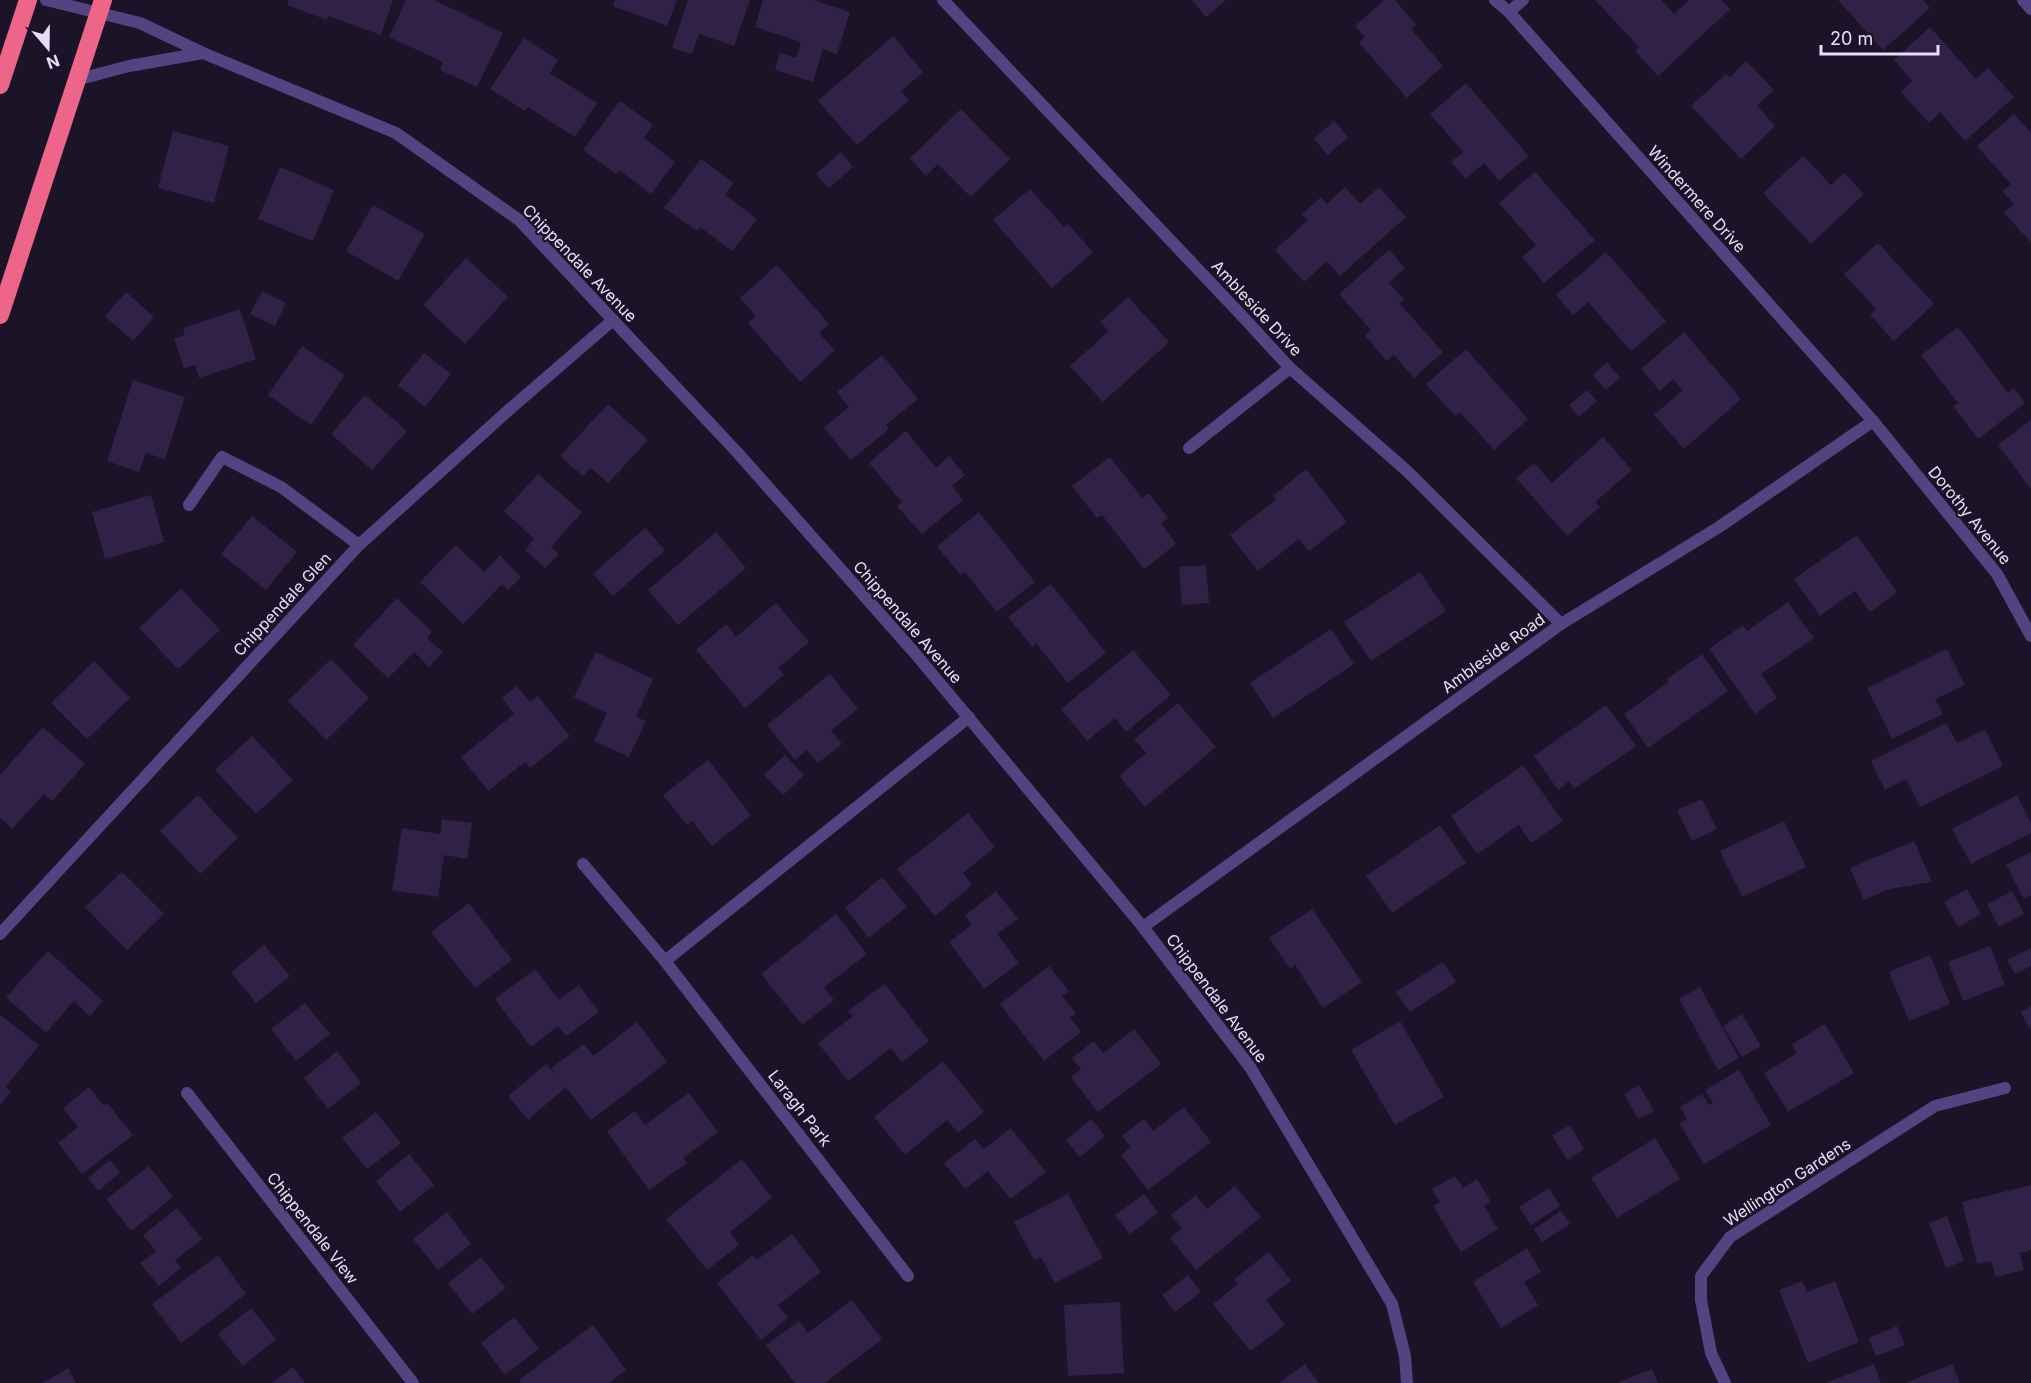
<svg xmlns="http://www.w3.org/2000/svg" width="2031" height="1383" viewBox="0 0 2031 1383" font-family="Inter,sans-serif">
<rect width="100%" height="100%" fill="#1b1327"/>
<g fill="#312146">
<path d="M289,0H393L381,35L328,16L327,20L287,5Z"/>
<path d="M406,0H434L503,33L477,87L440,70L443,62L389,37Z"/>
<path d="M615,0H677L667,26L613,6Z"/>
<path d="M688,0H750L734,46L699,34L692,54L672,48Z"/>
<path d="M763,0H814L850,12L837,54L823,49L813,82L775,70L780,53L796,58L801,42L755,27Z"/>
<path d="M1192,0H1226L1206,17Z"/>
<path d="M1385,0H1395L1416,25L1411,29L1443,66L1407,98L1359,43L1365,37L1355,26Z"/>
<path d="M1595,0H1661L1674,14L1689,0H1721L1730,9L1658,76L1635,51L1639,47Z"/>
<path d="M1838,0H1923L1930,8L1883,50Z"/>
<path d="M1930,27L1976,79L1988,68L2014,97L1965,141L1940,112L1929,123L1901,92L1912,81L1894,60Z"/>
<path d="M893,36L923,72L901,91L909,100L857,145L818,101Z"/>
<path d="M524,38L558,60L550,73L597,103L575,137L528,107L525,111L490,89Z"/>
<path d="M1746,61L1774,90L1757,106L1775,126L1741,159L1691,106L1726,74L1730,77Z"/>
<path d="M1466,83L1529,156L1499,181L1484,163L1466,179L1451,162L1463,152L1430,114Z"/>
<path d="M620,101L653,125L644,138L675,162L651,194L619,170L616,174L583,150Z"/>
<path d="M961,109L1010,159L971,197L938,164L926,176L910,158Z"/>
<path d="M2014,114L2031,133V242L2004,213L2014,204L2002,191L2011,184L1977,146Z"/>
<path d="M1334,121L1348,137L1328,155L1314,139Z"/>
<path d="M173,131L229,146L214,203L158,188Z"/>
<path d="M841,152L853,167L829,188L816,174Z"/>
<path d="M1803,156L1831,185L1844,173L1864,194L1811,244L1763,193Z"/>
<path d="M701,159L734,183L725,195L757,219L732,251L700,227L697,231L664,208Z"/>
<path d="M280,167L334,190L313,241L258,219Z"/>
<path d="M1535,172L1595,240L1544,283L1522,257L1536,245L1499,203Z"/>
<path d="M1345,187L1360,204L1379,187L1406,217L1340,276L1327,261L1304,282L1275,250L1308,220L1302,214L1321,197L1327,204Z"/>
<path d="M1030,189L1064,227L1068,224L1093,252L1052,288L993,220Z"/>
<path d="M373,205L425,234L398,281L346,251Z"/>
<path d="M1878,243L1934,304L1894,341L1870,315L1876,309L1844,274Z"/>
<path d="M1389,250L1405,268L1389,283L1404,299L1399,303L1443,352L1414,378L1394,355L1387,361L1365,336L1371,330L1339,294Z"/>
<path d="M1606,252L1666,321L1631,351L1588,302L1573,315L1556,295Z"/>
<path d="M466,258L508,297L465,344L423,305Z"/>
<path d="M777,265L829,324L819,333L835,350L800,382L748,323L756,316L740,298Z"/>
<path d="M262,291L286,303L275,326L250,314Z"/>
<path d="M126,292L154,317L133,341L105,316Z"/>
<path d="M1128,297L1169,342L1103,402L1070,366L1109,331L1100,322Z"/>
<path d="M240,309L256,359L199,378L195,365L184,368L174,339L185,335L183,328Z"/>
<path d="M1958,327L2008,393L2014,388L2025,403L1978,439L1953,406L1958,403L1921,355Z"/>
<path d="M1684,332L1741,399L1684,449L1654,415L1683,390L1673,379L1660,391L1641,369Z"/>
<path d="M302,346L345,375L311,425L268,395Z"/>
<path d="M1466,349L1528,419L1494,450L1460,412L1455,416L1426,384Z"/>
<path d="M424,353L451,374L425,407L398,385Z"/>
<path d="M882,355L918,399L886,425L889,429L851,460L824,428L849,407L837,392Z"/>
<path d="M1607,362L1620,378L1606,390L1593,375Z"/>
<path d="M133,380L185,397L165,459L146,453L139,472L107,461Z"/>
<path d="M1587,390L1597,401L1579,417L1569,405Z"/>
<path d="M365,395L407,431L372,470L331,434Z"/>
<path d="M608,404L648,440L608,483L591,468L583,476L560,456Z"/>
<path d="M2031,420V489L1998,445Z"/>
<path d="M906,431L936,468L949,456L965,475L952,486L963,500L922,534L897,506L902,502L869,463Z"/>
<path d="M1603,437L1632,470L1595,502L1600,507L1567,536L1516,478L1534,463L1552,483Z"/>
<path d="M1110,457L1142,498L1149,493L1168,518L1161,523L1176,544L1144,569L1102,515L1097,518L1072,486Z"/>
<path d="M1306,469L1347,522L1309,551L1299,539L1258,571L1230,535L1276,500L1273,496Z"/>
<path d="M538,474L582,512L551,547L559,554L545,568L525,550L534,539L504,511Z"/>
<path d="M151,495L164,542L105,559L92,512Z"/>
<path d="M979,512L1035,582L997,612L965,572L960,575L937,546Z"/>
<path d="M252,516L297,552L266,590L221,554Z"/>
<path d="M645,528L665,550L613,596L593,574Z"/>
<path d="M716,532L746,568L678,625L648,590Z"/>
<path d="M1857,535L1897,592L1870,612L1855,591L1820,616L1794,579Z"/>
<path d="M456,545L484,572L500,555L521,577L508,590L502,584L463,624L420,582Z"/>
<path d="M1206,565L1209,603L1182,605L1179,567Z"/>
<path d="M1420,572L1446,611L1371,661L1344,622Z"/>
<path d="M1051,584L1106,653L1068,683L1036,643L1032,647L1008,617Z"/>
<path d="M181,589L220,630L178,669L139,628Z"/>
<path d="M397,598L432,632L427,638L443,652L429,667L414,652L388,678L353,645Z"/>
<path d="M1788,602L1814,638L1761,674L1777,698L1755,714L1709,649L1743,625L1747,631Z"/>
<path d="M776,603L809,642L778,668L784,675L745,708L696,650L726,624L736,637Z"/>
<path d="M1331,629L1354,664L1273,718L1250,683Z"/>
<path d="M1947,649L1965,685L1935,699L1943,714L1892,739L1867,688Z"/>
<path d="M1133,650L1171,695L1126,732L1115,718L1087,741L1061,709Z"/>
<path d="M596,652L653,679L636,717L646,721L629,757L594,741L607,713L574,697Z"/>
<path d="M1702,654L1728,691L1648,748L1624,714L1669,682L1667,679Z"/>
<path d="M331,659L369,698L326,740L288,701Z"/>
<path d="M94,661L130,698L87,739L51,703Z"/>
<path d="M830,674L858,709L831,730L842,744L818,763L807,750L795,760L767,725Z"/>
<path d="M517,686L530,702L538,696L570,736L530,768L525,762L488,791L461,757L514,714L502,698Z"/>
<path d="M1178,703L1216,747L1145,807L1119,776L1146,753L1134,739Z"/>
<path d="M1606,705L1636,746L1574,789L1569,781L1558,790L1534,756Z"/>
<path d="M1946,723L1957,743L1985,729L2003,766L1920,807L1906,779L1885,790L1871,761Z"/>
<path d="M43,727L85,764L52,801L44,794L12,829L0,818V775Z"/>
<path d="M252,736L293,780L256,814L215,770Z"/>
<path d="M785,755L804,775L783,795L764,775Z"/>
<path d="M708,760L751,815L712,846L692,821L687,825L663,795Z"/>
<path d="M1523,765L1563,821L1531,843L1519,825L1477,854L1451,816Z"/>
<path d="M198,795L238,838L200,874L160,831Z"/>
<path d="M2017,795L2031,823V833L1971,864L1952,829Z"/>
<path d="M1702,799L1717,829L1692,841L1677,810Z"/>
<path d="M968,813L995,847L963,873L972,885L935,916L897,869Z"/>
<path d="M442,819L472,823L467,859L444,855L438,897L392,890L402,828L440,834Z"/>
<path d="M1784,821L1806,867L1742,897L1720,851Z"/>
<path d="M1440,825L1466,863L1392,913L1366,876Z"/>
<path d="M1914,841L1932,882L1889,889L1864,900L1850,868Z"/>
<path d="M2031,852V895L2024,899L2006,865Z"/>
<path d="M122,872L164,914L127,950L85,907Z"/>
<path d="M882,877L907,907L869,938L845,908Z"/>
<path d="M1967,889L1981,914L1958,927L1944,902Z"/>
<path d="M996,891L1018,919L997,934L1019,963L984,989L949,942L972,925L965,915Z"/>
<path d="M2012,891L2024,914L1999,927L1987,904Z"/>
<path d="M469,903L512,960L475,988L431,932Z"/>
<path d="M1312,909L1362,982L1323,1008L1295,965L1290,969L1269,938Z"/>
<path d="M836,914L867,954L824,987L834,1000L802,1025L761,974Z"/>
<path d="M264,945L290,976L256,1003L231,972Z"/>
<path d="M1990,946L2005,985L1963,1001L1948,962Z"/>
<path d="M2031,948V966L2015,974L2007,960Z"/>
<path d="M48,951L103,1001L90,1016L74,1001L46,1033L6,997Z"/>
<path d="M1930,955L1950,1004L1909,1021L1889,972Z"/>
<path d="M1443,962L1456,982L1410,1012L1396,992Z"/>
<path d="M1049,966L1069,991L1062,996L1076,1013L1070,1018L1081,1032L1044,1061L1000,1004Z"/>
<path d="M535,969L559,1000L579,985L599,1012L566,1036L558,1026L531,1047L495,999Z"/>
<path d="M885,984L929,1041L902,1062L891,1048L848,1081L818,1043L853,1016L848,1011Z"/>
<path d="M1700,987L1739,1058L1718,1070L1679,999Z"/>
<path d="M305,1003L330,1034L296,1061L271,1029Z"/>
<path d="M2031,1006V1028L2029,1029L2021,1012Z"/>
<path d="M1742,1014L1761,1046L1742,1057L1723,1026Z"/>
<path d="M0,1015L39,1045L6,1087L11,1091L0,1105Z"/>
<path d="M1400,1021L1444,1097L1395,1125L1351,1050Z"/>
<path d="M637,1022L667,1062L591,1120L566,1087L528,1120L508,1096L546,1064L558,1078L551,1068L584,1044L593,1056Z"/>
<path d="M1825,1024L1854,1073L1788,1112L1764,1073L1797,1053L1792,1044Z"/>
<path d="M1134,1029L1161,1064L1098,1112L1071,1077L1081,1069L1072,1058L1094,1041L1103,1053Z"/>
<path d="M337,1051L361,1083L328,1109L304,1078Z"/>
<path d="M943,1061L984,1112L958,1133L947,1120L905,1155L874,1117Z"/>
<path d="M1739,1070L1771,1125L1704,1164L1679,1123L1687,1119L1680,1107L1702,1094L1709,1105L1713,1103L1705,1090Z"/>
<path d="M1639,1085L1654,1111L1638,1119L1624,1094Z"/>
<path d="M89,1087L104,1106L107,1103L133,1135L82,1174L58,1143L78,1127L63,1108Z"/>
<path d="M689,1093L718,1132L683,1158L687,1163L649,1190L607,1131L635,1111L645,1125Z"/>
<path d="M1184,1107L1211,1142L1148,1190L1121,1155L1131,1147L1122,1136L1144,1119L1153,1131Z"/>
<path d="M376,1112L401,1143L367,1169L342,1138Z"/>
<path d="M1091,1119L1105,1136L1080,1157L1066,1140Z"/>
<path d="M1570,1125L1584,1149L1567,1160L1552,1135Z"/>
<path d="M1011,1128L1046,1172L1010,1199L988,1171L965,1189L944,1163L975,1139L984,1149Z"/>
<path d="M1655,1138L1680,1179L1617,1218L1591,1178Z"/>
<path d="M409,1154L434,1185L400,1212L376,1181Z"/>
<path d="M742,1159L772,1198L730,1232L739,1245L707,1270L666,1219Z"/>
<path d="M110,1160L120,1173L98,1191L88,1178Z"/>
<path d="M149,1166L173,1197L131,1231L106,1199Z"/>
<path d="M1455,1176L1463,1188L1477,1179L1491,1202L1484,1206L1498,1229L1461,1252L1433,1206L1440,1202L1432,1189Z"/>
<path d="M2031,1185V1250L2020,1253L2024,1270L1996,1277L1991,1261L1977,1264L1962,1202Z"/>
<path d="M1235,1186L1261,1217L1196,1270L1170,1238L1182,1229L1171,1215L1196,1195L1207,1209Z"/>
<path d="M1549,1188L1560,1206L1531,1225L1519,1207Z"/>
<path d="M1068,1194L1103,1258L1055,1283L1041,1257L1034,1260L1014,1222Z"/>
<path d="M1144,1194L1158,1213L1130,1234L1115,1215Z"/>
<path d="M177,1208L202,1239L175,1260L181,1268L159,1286L140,1263L156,1251L143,1235Z"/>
<path d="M1561,1211L1570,1224L1542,1242L1534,1229Z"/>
<path d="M447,1212L471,1244L438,1270L413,1239Z"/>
<path d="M1947,1216L1964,1261L1946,1268L1929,1223Z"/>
<path d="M792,1234L821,1272L778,1305L788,1318L761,1340L717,1283L753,1255L757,1260Z"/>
<path d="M1527,1248L1541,1272L1524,1282L1538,1305L1501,1328L1473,1282Z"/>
<path d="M1269,1252L1291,1281L1266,1300L1285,1325L1250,1351L1213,1304L1238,1284L1234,1279Z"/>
<path d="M218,1255L246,1294L181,1343L152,1304Z"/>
<path d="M481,1257L506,1288L472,1314L448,1283Z"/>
<path d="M1188,1275L1201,1292L1175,1312L1162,1295Z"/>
<path d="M1802,1281L1807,1292L1835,1281L1859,1342L1808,1363L1779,1290Z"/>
<path d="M852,1300L882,1339L825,1383H795L766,1345L799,1321L808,1333Z"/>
<path d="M1120,1302L1124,1373L1068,1376L1064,1305Z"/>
<path d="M251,1308L276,1339L243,1366L218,1334Z"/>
<path d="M514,1317L539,1349L505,1375L481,1343Z"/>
<path d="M593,1325L626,1370L609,1383H521L519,1380Z"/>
<path d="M1897,1326L1905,1345L1876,1356L1868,1338Z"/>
<path d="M1305,1364L1319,1383H1279Z"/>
<path d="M1874,1364L1881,1383H1826Z"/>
<path d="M1952,1364L1960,1383H1906Z"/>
<path d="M293,1367L305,1383H272Z"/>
<path d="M68,1368L76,1383H43Z"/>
<path d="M1652,1369L1658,1383H1617Z"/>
</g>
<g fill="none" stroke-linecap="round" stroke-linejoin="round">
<g stroke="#534481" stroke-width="12">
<path d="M46,0L140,23L203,53L396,133L519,220L736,451L913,651L1143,927L1250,1067L1392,1304L1405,1356L1407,1383"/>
<path d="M943,0L1244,318L1290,368L1407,471L1561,624"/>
<path d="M1495,0L1509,12L1873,421L1997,574L2031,636"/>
<path d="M2023,0L2031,9"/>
<path d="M1509,12L1523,0"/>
<path d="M76,80L129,66L203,53"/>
<path d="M1189,448L1290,368"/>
<path d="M189,505L222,457L281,487L359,545"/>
<path d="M583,864L665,961L908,1276"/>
<path d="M1143,927L1561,624L1719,527L1873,421"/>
<path d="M0,934L359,545L511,408L613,320"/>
<path d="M665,961L969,717"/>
<path d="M187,1093L413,1383"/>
<path d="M1725,1383L1711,1353L1701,1300V1276L1730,1237L1935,1106L2005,1088"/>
</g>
<g stroke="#ed668a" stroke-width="18">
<path d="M0,85L28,0"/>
<path d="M0,315L103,0"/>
</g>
</g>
<g text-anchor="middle" stroke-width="4.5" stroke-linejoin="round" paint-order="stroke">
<g font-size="16" fill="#e7defb" stroke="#1b1327">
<text transform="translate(1697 199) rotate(48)" y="6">Windermere Drive</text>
<text transform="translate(580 263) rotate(46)" y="6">Chippendale Avenue</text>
<text transform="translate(1257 308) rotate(47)" y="6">Ambleside Drive</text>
<text transform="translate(1970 515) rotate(51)" y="6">Dorothy Avenue</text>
<text transform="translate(282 604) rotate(-47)" y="6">Chippendale Glen</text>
<text transform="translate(908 622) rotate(49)" y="6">Chippendale Avenue</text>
<text transform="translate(1493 653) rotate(-36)" y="6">Ambleside Road</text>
<text transform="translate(1217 998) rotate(53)" y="6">Chippendale Avenue</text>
<text transform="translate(800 1108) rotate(52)" y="6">Laragh Park</text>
<text transform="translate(1787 1182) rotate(-33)" y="6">Wellington Gardens</text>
<text transform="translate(313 1228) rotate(52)" y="6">Chippendale View</text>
</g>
</g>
<g transform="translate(48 48) rotate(160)" stroke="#1b1327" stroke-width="4.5" paint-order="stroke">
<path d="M0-4.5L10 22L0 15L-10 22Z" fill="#e7defb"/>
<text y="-9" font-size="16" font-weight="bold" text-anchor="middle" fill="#e7defb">N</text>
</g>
<path d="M1821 45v9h117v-9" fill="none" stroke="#e7defb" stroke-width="3"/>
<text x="1830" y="45" font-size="18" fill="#e7defb" stroke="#1b1327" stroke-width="4.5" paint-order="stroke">20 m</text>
</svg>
